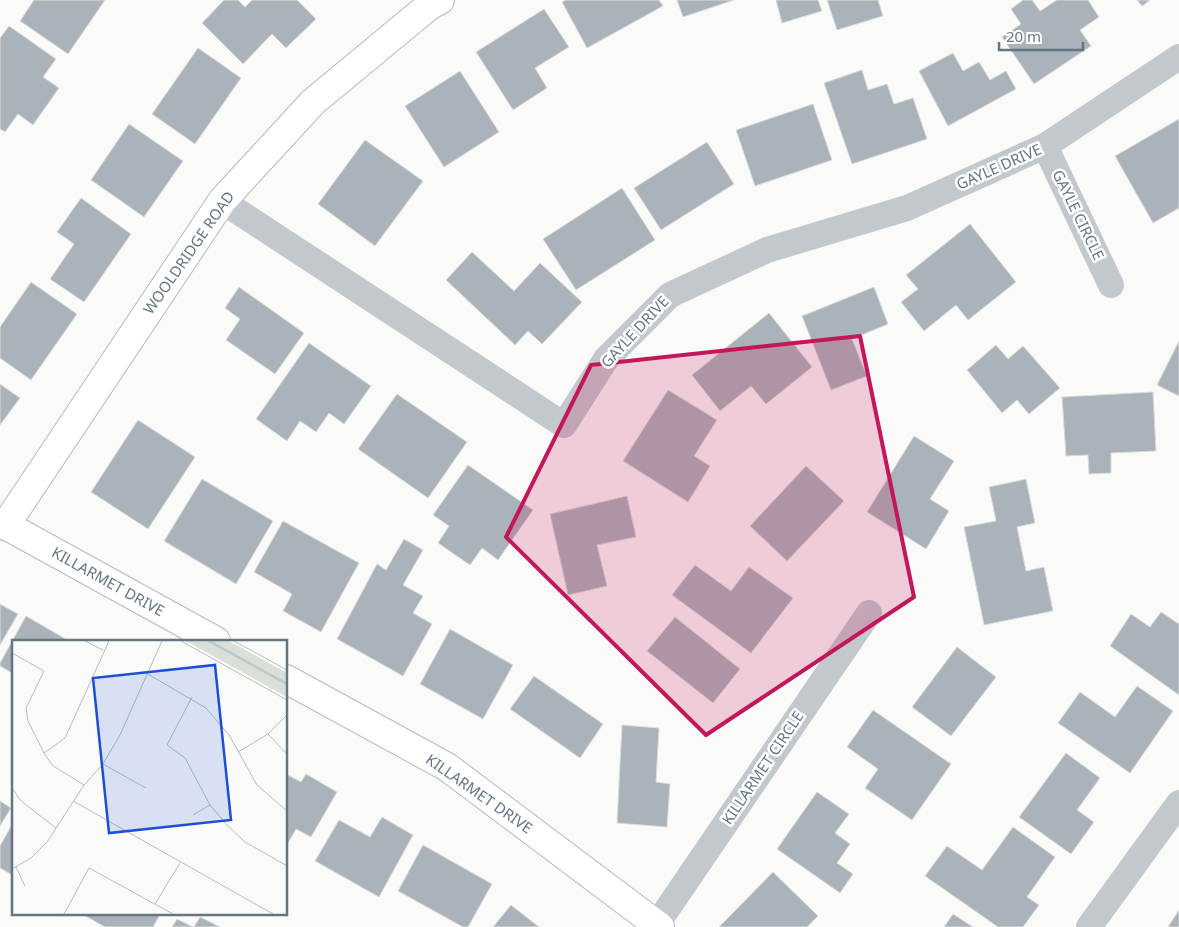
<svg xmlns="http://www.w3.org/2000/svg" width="1179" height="927" viewBox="0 0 1179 927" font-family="'Noto Sans',sans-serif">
<rect width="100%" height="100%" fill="#fafaf8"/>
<g fill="#aab3b9" stroke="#dcdcda">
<path d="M34,0H105L68,54L20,21Z"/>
<path d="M224,0H238L245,7L252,0H297L316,19L286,48L272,34L243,64L202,23Z"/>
<path d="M566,0H659L663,6L587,48L562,2Z"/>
<path d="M677,0H734L683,17Z"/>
<path d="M776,0H818L822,11L782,23Z"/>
<path d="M827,0H878L883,16L837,30Z"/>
<path d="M1023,0H1032L1040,11L1057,0H1088L1099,17L1080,30L1091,46L1034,84L1002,37L1021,24L1011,9Z"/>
<path d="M1137,0H1150L1142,6Z"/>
<path d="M544,9L569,47L535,68L547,88L513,110L476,52Z"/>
<path d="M9,26L56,59L43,77L59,88L33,125L18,114L5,132L0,129V38Z"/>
<path d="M198,48L241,78L195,144L152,114Z"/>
<path d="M953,53L963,71L979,62L990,80L1006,71L1016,89L948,126L919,71Z"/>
<path d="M862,70L868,90L887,84L894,104L913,98L927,139L852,164L824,83Z"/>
<path d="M460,71L499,132L444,167L405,106Z"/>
<path d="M813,104L832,160L755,186L736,130Z"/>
<path d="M1179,119V208L1153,223L1115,156Z"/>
<path d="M129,124L183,161L144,217L91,180Z"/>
<path d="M365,140L423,181L375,246L318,204Z"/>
<path d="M707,142L734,184L661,230L634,188Z"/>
<path d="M622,188L655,240L576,290L543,239Z"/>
<path d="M81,198L131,234L84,302L50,279L74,244L57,232Z"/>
<path d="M970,224L1016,282L968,320L956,305L924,331L901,302L918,289L906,275Z"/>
<path d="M472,252L514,291L540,263L582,302L542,344L528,331L515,345L446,280Z"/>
<path d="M31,282L77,314L31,380L0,358V327Z"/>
<path d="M239,287L304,333L275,374L226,340L240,319L225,308Z"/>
<path d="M874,287L888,324L852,339L867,376L831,390L802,316Z"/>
<path d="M769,313L812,367L766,404L751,386L720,411L692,375Z"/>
<path d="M1179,341V396L1157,385Z"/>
<path d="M309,343L371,386L344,424L329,413L316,432L300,421L287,441L256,419Z"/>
<path d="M996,345L1008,359L1023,346L1060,388L1029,414L1017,400L1002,413L967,370Z"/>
<path d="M0,384L20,398L0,425Z"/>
<path d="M668,390L717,420L694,456L710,466L688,502L623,461Z"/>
<path d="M1153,392L1156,451L1111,453V473L1089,474L1088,455L1066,456L1062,397Z"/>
<path d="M397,394L467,442L428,498L358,449Z"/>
<path d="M138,420L195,457L148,529L91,492Z"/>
<path d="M914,436L954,461L930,499L949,511L926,549L867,512Z"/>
<path d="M468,465L533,510L498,560L482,548L470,565L438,543L449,526L433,515Z"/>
<path d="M806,466L844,501L787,561L750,526Z"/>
<path d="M202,479L273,521L236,584L164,541Z"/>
<path d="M1026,479L1035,523L1017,527L1026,571L1044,567L1053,611L984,625L964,527L996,521L989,487Z"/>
<path d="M627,496L636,537L597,545L607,586L568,595L550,514Z"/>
<path d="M283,521L359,563L321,632L283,611L292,594L254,572Z"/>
<path d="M404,539L423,550L403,585L423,596L413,613L432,624L403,676L337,639L377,564L386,570Z"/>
<path d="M695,565L731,591L749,567L793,598L751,653L672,595Z"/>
<path d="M0,604L18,614L0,645Z"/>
<path d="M1161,612L1179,624V695L1110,646L1131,614L1150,627Z"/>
<path d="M26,616L69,641H14V674L0,666V663Z"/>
<path d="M675,617L740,669L713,703L647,651Z"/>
<path d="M450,629L513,665L483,719L420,684Z"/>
<path d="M957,647L996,677L951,736L912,707Z"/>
<path d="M534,676L603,724L580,758L510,709Z"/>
<path d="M1137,686L1173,711L1130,773L1058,723L1080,692L1115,717Z"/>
<path d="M873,710L951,764L912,820L865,788L878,769L847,747Z"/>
<path d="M622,725L659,728L656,782L670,784L667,827L617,823Z"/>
<path d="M1066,753L1100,778L1077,810L1094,822L1071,854L1019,817Z"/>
<path d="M286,774L301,782L306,774L337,792L311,837L296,829L288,843L286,842Z"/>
<path d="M817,792L849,814L835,833L850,844L837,863L853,874L840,893L777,849Z"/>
<path d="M0,801L11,808L0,826Z"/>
<path d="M382,817L413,835L379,897L315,861L339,820L370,837Z"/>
<path d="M14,821V876L0,868V846Z"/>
<path d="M1013,827L1055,857L1027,897L1039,905L1023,927H998L925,876L947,846L982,870Z"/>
<path d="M423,845L492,884L468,927H463L398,891Z"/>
<path d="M773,872L818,916L807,927H719Z"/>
<path d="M511,905L539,927H493Z"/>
<path d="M1179,910V927H1168Z"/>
<path d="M80,913H161L153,927H105Z"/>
<path d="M953,914L973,927H944Z"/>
<path d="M200,917L220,927H194Z"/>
<path d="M177,919L193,927H172Z"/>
</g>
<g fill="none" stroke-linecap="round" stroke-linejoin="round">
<g stroke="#b3babf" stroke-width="30">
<g id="secondary">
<path d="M0,522L216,641"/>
<path d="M5,526L222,201L313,102L429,6L440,0"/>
<path d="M286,679L447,767L660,927"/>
</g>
</g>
<g stroke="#c3c8cc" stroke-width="26">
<path d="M1045,146L1111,285"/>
<path d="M222,201L564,425L606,359L670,295L767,250L907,208L1045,146L1179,57"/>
<path d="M657,924L869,613"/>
<path d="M1089,927L1179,803"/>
</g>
<use href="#secondary" stroke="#fff" stroke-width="28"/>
</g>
<path fill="#c2185b" fill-opacity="0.2" stroke="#c2185b" stroke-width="4" stroke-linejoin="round" d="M860,336L914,597L706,735L506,537L591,365Z"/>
<g text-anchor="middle" stroke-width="5" stroke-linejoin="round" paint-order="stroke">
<g font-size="15" fill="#657683" stroke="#fff">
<text transform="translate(999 167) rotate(-24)" y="5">GAYLE DRIVE</text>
<text transform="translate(1078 215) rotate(64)" y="5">GAYLE CIRCLE</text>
<text transform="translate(189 253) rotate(-55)" y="5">WOOLDRIDGE ROAD</text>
<text transform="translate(635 332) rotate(-47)" y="5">GAYLE DRIVE</text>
<text transform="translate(108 582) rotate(29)" y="5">KILLARMET DRIVE</text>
<text transform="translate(763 768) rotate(-56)" y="5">KILLARMET CIRCLE</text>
<text transform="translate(479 794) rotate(35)" y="5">KILLARMET DRIVE</text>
</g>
</g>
<g transform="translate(12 640)">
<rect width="275" height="275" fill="#fafaf8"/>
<path d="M174,1H217L275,33V57Z" fill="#dadfd7"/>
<path fill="none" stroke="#bbc7cb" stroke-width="2.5" d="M197,1L275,44"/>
<path fill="none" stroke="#b5bdc2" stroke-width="1" d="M73,1L91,10M169,1L275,60M222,1L275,30M0,13L32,31L14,68L16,81L32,113L41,126L72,145M134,33L194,68L217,95L245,145L275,171M180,57L155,105L173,118L198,165L215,185L233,202L275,226M256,94L275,114M226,112L256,94L275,75M32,113L53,98L97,1M91,124L134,148M0,148L9,161L44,188M61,161L261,274M181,175L198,165M4,227L13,246M0,229L19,218L35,202L72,145L91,124L108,95L150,1M143,264L168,223M52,274L77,228L161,274"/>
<path fill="#1d4ed8" fill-opacity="0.15" stroke="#1d4ed8" stroke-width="2.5" d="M203,25L219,180L97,193L81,38Z"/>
<rect width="275" height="275" fill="none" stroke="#657683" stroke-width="2.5"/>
</g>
<path d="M999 42v8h84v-8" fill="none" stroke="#657683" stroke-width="2.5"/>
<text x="1006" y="42" font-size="15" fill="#657683" stroke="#ffffff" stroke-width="4" paint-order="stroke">20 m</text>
</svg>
